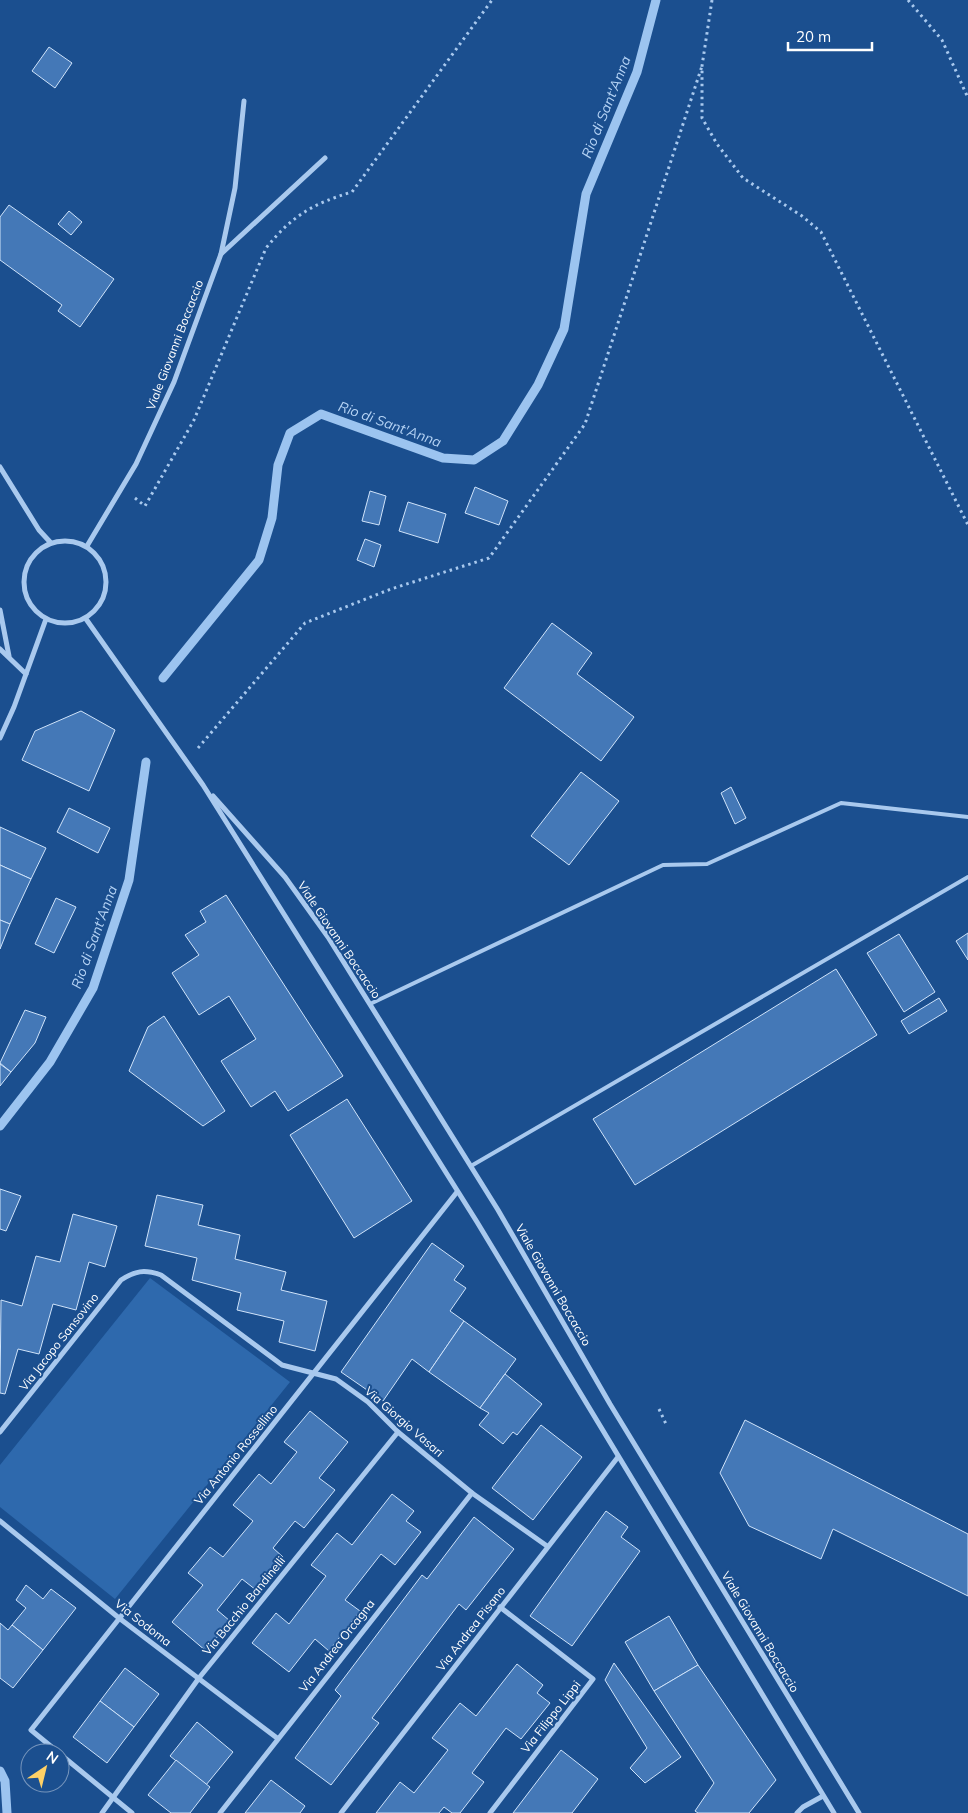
<svg xmlns="http://www.w3.org/2000/svg" width="968" height="1813" viewBox="0 0 968 1813" font-family="Mulish,sans-serif">
<rect width="100%" height="100%" fill="#1b4f8f"/>
<path fill="#2e69ad" d="M150,1278L290,1382L115,1599L0,1507V1465Z"/>
<g fill="none" stroke-linecap="round" stroke-linejoin="round">
<g stroke="#9cc4f0" stroke-width="9">
<path d="M163,678L259,560L272,518L278,465L290,433L321,414L443,458L474,460L503,441L538,385L564,329L586,194L637,72L656,0"/>
<path d="M0,1126L50,1062L93,988L129,880L146,762"/>
<path d="M0,1771L5,1781L7,1813"/>
</g>
</g>
<g fill="#4478b7" stroke="#cfe3fa">
<path d="M49,47L72,63L55,88L32,71Z"/>
<path d="M9,205L114,279L80,327L58,311L62,305L0,260V217Z"/>
<path d="M69,211L82,222L71,235L58,224Z"/>
<path d="M475,487L508,501L499,525L465,513Z"/>
<path d="M370,491L386,496L379,525L362,521Z"/>
<path d="M408,502L446,514L438,543L399,531Z"/>
<path d="M365,539L381,545L374,567L357,560Z"/>
<path d="M552,623L592,653L577,674L634,717L601,761L504,688Z"/>
<path d="M81,711L115,730L89,791L22,760L35,731Z"/>
<path d="M581,772L619,801L569,865L531,836Z"/>
<path d="M731,787L746,818L735,824L721,793Z"/>
<path d="M69,808L110,828L98,853L57,832Z"/>
<path d="M0,827L46,848L31,879L0,865Z"/>
<path d="M0,865L31,879L10,924L0,920Z"/>
<path d="M226,895L343,1076L288,1111L275,1091L251,1107L221,1061L256,1039L229,996L199,1015L172,973L199,955L185,935L206,922L200,911Z"/>
<path d="M56,898L76,907L54,953L35,944Z"/>
<path d="M0,920L10,924L0,949Z"/>
<path d="M968,933V960L956,941Z"/>
<path d="M899,934L935,992L904,1012L867,953Z"/>
<path d="M836,969L877,1035L635,1185L593,1119Z"/>
<path d="M939,998L947,1011L909,1034L901,1021Z"/>
<path d="M25,1010L46,1017L35,1043L11,1072L0,1063Z"/>
<path d="M164,1016L225,1111L203,1126L129,1071L148,1027Z"/>
<path d="M0,1064L11,1072L0,1086Z"/>
<path d="M347,1099L412,1201L354,1238L290,1135Z"/>
<path d="M0,1189L21,1196L6,1231L0,1229Z"/>
<path d="M157,1195L203,1205L198,1225L240,1235L235,1259L286,1272L281,1290L327,1301L315,1351L279,1342L284,1321L237,1310L241,1293L192,1280L197,1258L145,1246Z"/>
<path d="M73,1214L117,1226L105,1267L89,1262L76,1310L53,1304L39,1354L18,1349L5,1394L0,1393L1,1300L22,1306L36,1256L60,1262Z"/>
<path d="M432,1243L464,1266L454,1280L466,1288L450,1311L464,1321L429,1372L412,1359L383,1401L341,1372Z"/>
<path d="M464,1321L516,1359L480,1408L429,1372Z"/>
<path d="M505,1374L542,1404L517,1435L513,1432L503,1444L479,1425L489,1413L480,1408Z"/>
<path d="M310,1411L348,1442L319,1478L335,1490L304,1528L295,1521L273,1548L283,1557L256,1590L242,1579L217,1610L230,1621L206,1651L172,1622L203,1585L188,1573L210,1547L223,1557L253,1521L233,1505L259,1474L271,1484L297,1452L284,1442Z"/>
<path d="M745,1420L968,1534V1596L833,1529L821,1559L749,1526L720,1473Z"/>
<path d="M541,1425L582,1457L533,1520L492,1488Z"/>
<path d="M392,1494L414,1511L406,1521L421,1532L395,1565L381,1554L345,1600L360,1611L329,1651L315,1639L289,1672L252,1643L276,1613L289,1624L326,1576L311,1565L337,1533L352,1545Z"/>
<path d="M606,1511L628,1527L621,1537L640,1551L572,1646L530,1616Z"/>
<path d="M474,1517L514,1549L466,1610L459,1604L372,1718L379,1723L331,1785L295,1758L341,1696L335,1690L422,1575L427,1579Z"/>
<path d="M26,1585L43,1599L51,1589L76,1608L43,1650L12,1625L26,1608L16,1600Z"/>
<path d="M669,1616L698,1665L654,1691L625,1642Z"/>
<path d="M0,1623L8,1630L12,1625L43,1650L13,1688L0,1678Z"/>
<path d="M614,1663L681,1757L645,1783L630,1768L647,1748L605,1680Z"/>
<path d="M517,1664L543,1685L537,1693L550,1703L521,1739L506,1728L472,1773L484,1782L460,1813H452L444,1807L439,1813H376L400,1782L414,1793L448,1750L432,1738L460,1703L476,1716Z"/>
<path d="M698,1665L776,1780L749,1813H698L695,1811L714,1783L654,1691Z"/>
<path d="M125,1668L159,1694L134,1727L100,1701Z"/>
<path d="M100,1701L134,1727L107,1763L73,1737Z"/>
<path d="M197,1722L233,1752L206,1785L170,1756Z"/>
<path d="M561,1750L598,1779L572,1813H513Z"/>
<path d="M176,1760L210,1787L190,1813H171L148,1795Z"/>
<path d="M271,1780L305,1806L300,1813H245Z"/>
</g>
<g fill="none" stroke-linecap="round" stroke-linejoin="round">
<g stroke="#a9c9ee" stroke-width="3" stroke-dasharray="2.5 4" stroke-linecap="butt">
<path d="M712,0L702,66V118L717,144L743,178L802,216L821,232L968,525"/>
<path d="M908,0L942,40L968,98"/>
<path d="M135,498L145,506L194,420L266,248C292,216 312,204 352,192L492,0"/>
<path d="M198,748L305,623L391,589L489,558L585,424L702,66"/>
<path d="M659,1409L666,1424"/>
</g>
<g stroke="#a9c9ee" stroke-width="4">
<path d="M370,1004L663,865L707,864L841,803L968,817"/>
<path d="M471,1166L968,877"/>
</g>
<g stroke="#a9c9ee" stroke-width="5">
<path d="M221,254L325,158"/>
<path d="M0,467L39,530L51,543"/>
<circle cx="65" cy="582" r="41"/>
<path d="M87,546L136,464L174,382L221,254L235,188L244,101"/>
<path d="M0,610L9,656"/>
<path d="M86,619L203,785L477,1222L834,1813"/>
<path d="M0,649L26,674"/>
<path d="M0,738L14,707L46,619"/>
<path d="M213,796L285,877L328,937L498,1210L610,1404L859,1813"/>
<path d="M0,1432L121,1280C135,1271 144,1269 161,1275L282,1365L336,1379L368,1402L398,1432L472,1493L547,1546"/>
<path d="M0,1521L119,1618L277,1738"/>
<path d="M59,1753L31,1730L457,1192"/>
<path d="M60,1754L132,1813"/>
<path d="M102,1813L199,1678L398,1432"/>
<path d="M220,1813L472,1493"/>
<path d="M341,1813L618,1457"/>
<path d="M490,1813L593,1679L500,1607"/>
<path d="M797,1813L803,1807L823,1796"/>
</g>
</g>
<g text-anchor="middle" stroke-width="4" stroke-linejoin="round" paint-order="stroke">
<g font-size="12" fill="#fff" stroke="#1b4f8f">
<text transform="translate(175 345) rotate(-69)" y="4">Viale Giovanni Boccaccio</text>
<text transform="translate(339 940) rotate(56)" y="4">Viale Giovanni Boccaccio</text>
<text transform="translate(553 1285) rotate(60)" y="4">Viale Giovanni Boccaccio</text>
<text transform="translate(59 1342) rotate(-52)" y="4">Via Jacopo Sansovino</text>
<text transform="translate(404 1422) rotate(41)" y="4">Via Giorgio Vasari</text>
<text transform="translate(236 1455) rotate(-51)" y="4">Via Antonio Rossellino</text>
<text transform="translate(244 1606) rotate(-51)" y="4">Via Bacchio Bandinelli</text>
<text transform="translate(143 1623) rotate(38)" y="4">Via Sodoma</text>
<text transform="translate(471 1629) rotate(-52)" y="4">Via Andrea Pisano</text>
<text transform="translate(760 1632) rotate(59)" y="4">Viale Giovanni Boccaccio</text>
<text transform="translate(337 1646) rotate(-52)" y="4">Via Andrea Orcagna</text>
<text transform="translate(551 1717) rotate(-52)" y="4">Via Filippo Lippi</text>
</g>
<g font-size="14" font-style="italic" fill="#b5d3f5" stroke="#1b4f8f">
<text transform="translate(606 107) rotate(-68)" y="5">Rio di Sant'Anna</text>
<text transform="translate(390 424) rotate(20)" y="5">Rio di Sant'Anna</text>
<text transform="translate(94 937) rotate(-70)" y="5">Rio di Sant'Anna</text>
</g>
</g>
<g transform="translate(45 1768) rotate(35)"><circle r="24" fill="#1b4f8f" stroke="#7695bc"/>
<path d="M0-4L9 19L0 12L-9 19Z" fill="#ffd166"/>
<text y="-8" font-size="14" font-weight="bold" text-anchor="middle" fill="#ffffff">N</text>
</g>
<path d="M788 42v8h84v-8" fill="none" stroke="#ffffff" stroke-width="2.5"/>
<text x="796" y="42" font-size="15" fill="#ffffff" stroke="#1b4f8f" stroke-width="4" paint-order="stroke">20 m</text>
</svg>
